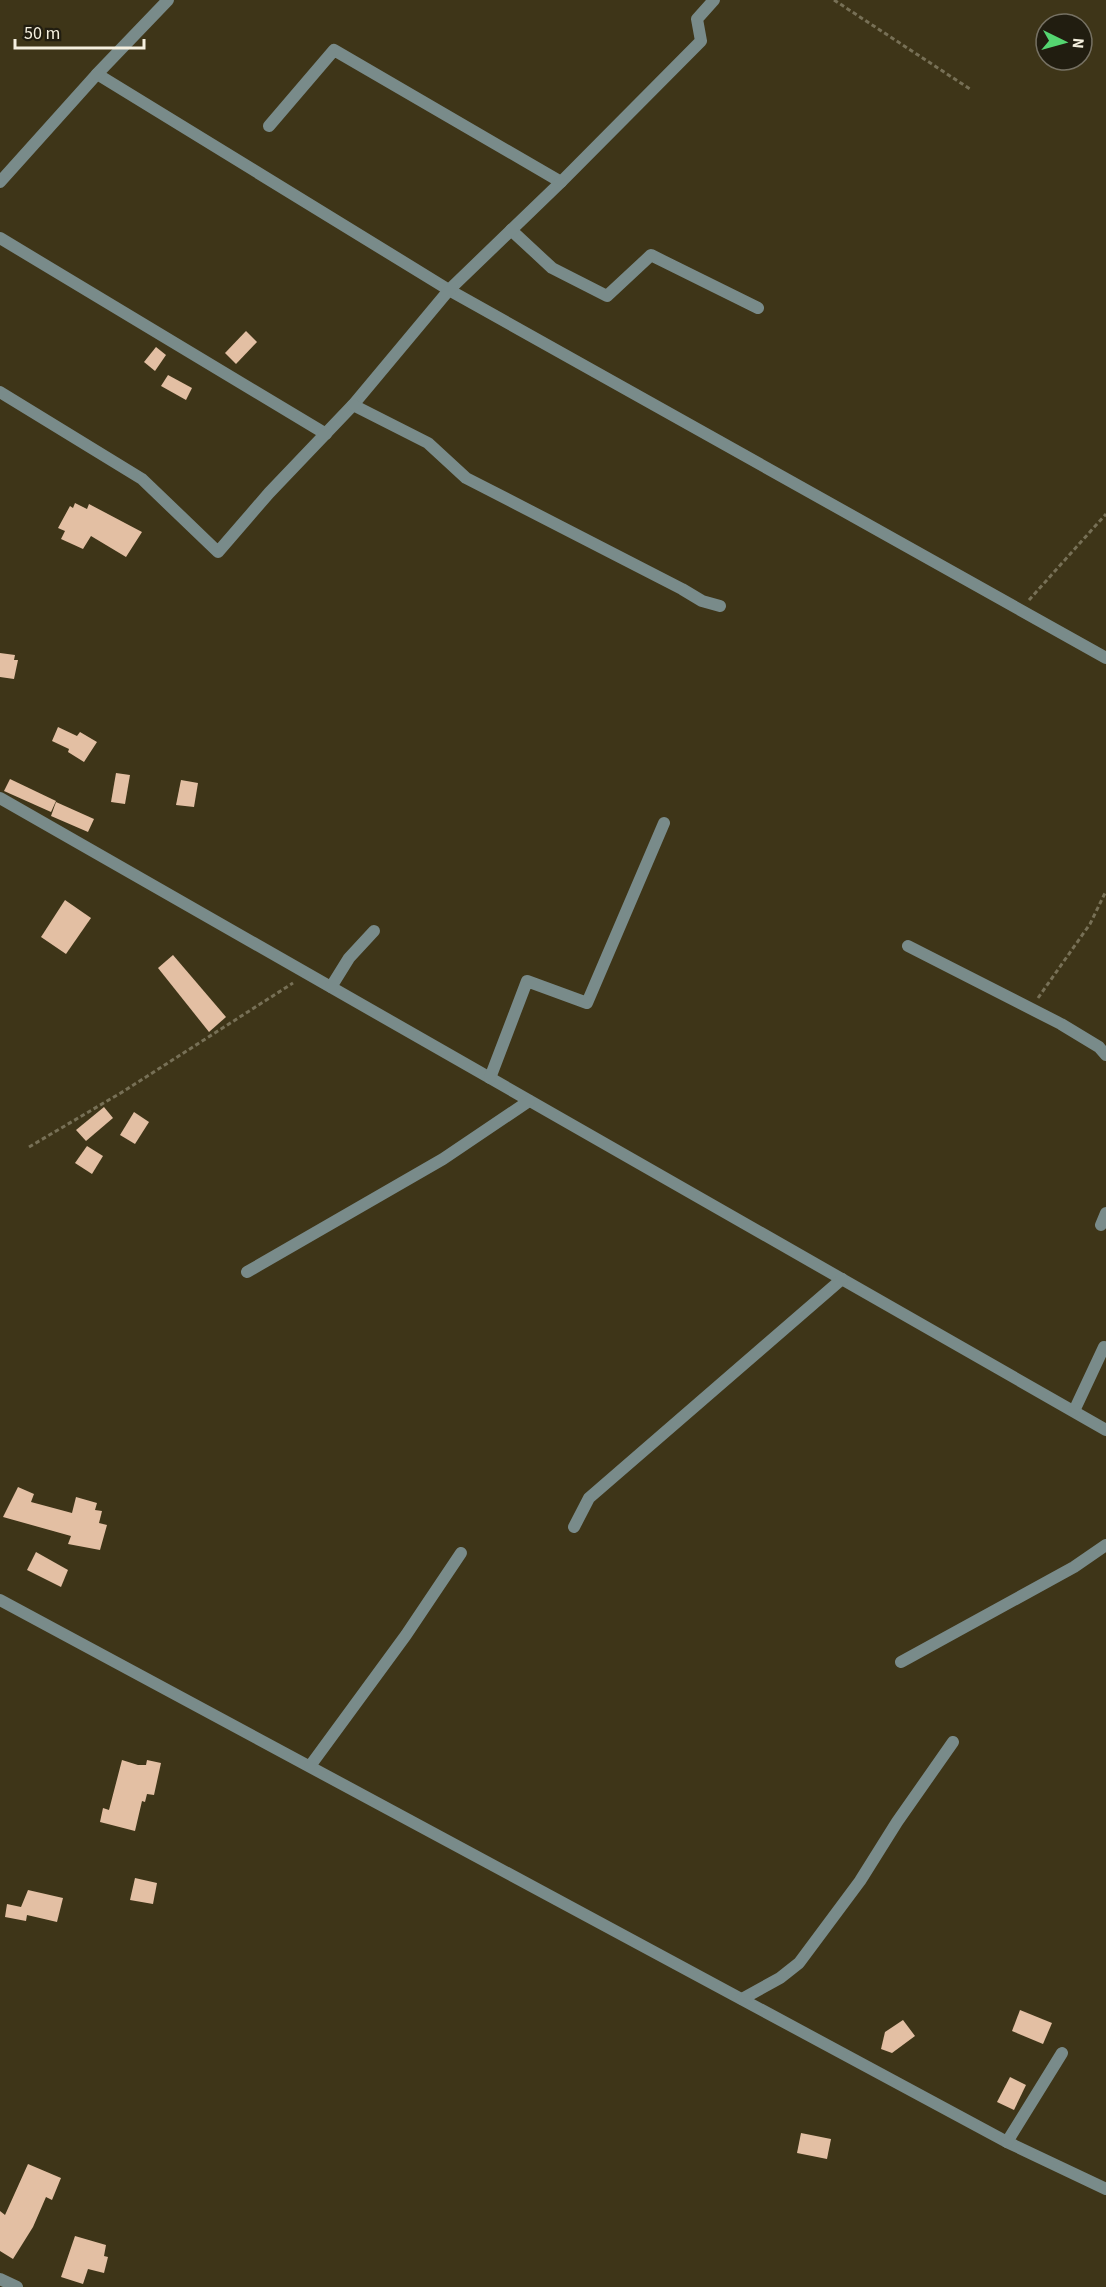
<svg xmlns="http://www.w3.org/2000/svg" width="1106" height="2287" viewBox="0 0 1106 2287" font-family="'Source Sans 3',sans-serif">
<rect width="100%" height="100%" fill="#3e3518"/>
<g fill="#e3bfa3">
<path d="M246,331L257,342L236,364L225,353Z"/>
<path d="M156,347L166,355L155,371L144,362Z"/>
<path d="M168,375L192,388L186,400L161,386Z"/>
<path d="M75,503L87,509L89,504L142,532L126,557L91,536L83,549L61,539L65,531L58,528L70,506L73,508Z"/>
<path d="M0,653L15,655L14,660H18L14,679L0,677Z"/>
<path d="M58,727L77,736L80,732L97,742L84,762L68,752L69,749L52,741Z"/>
<path d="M116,773L130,775L125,804L111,802Z"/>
<path d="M10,779L56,801L51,812L4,791Z"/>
<path d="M181,780L198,783L194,807L176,805Z"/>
<path d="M56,802L94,819L88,832L51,816Z"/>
<path d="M65,900L91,918L66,954L41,937Z"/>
<path d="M173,955L226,1017L209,1032L158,968Z"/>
<path d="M104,1107L113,1118L86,1141L76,1130Z"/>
<path d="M134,1112L149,1122L135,1144L120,1135Z"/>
<path d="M87,1146L103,1156L92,1174L75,1163Z"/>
<path d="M18,1487L34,1494L31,1502L72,1513L76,1497L97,1503L95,1510L102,1511L99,1523L107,1525L100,1550L68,1544L71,1536L3,1517Z"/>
<path d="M36,1552L68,1570L61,1587L27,1570Z"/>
<path d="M122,1760L138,1765H146L147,1760L161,1763L154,1795L147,1794L145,1802L142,1801L135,1831L100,1822L103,1808L109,1810Z"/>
<path d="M135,1878L157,1883L153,1904L130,1900Z"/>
<path d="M28,1890L63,1898L57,1922L27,1915L26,1921L5,1917L7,1904L21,1907Z"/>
<path d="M1020,2010L1052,2023L1043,2044L1012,2031Z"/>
<path d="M903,2020L915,2036L892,2053L881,2049L885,2032Z"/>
<path d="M1010,2077L1026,2085L1014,2110L997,2102Z"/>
<path d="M801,2133L831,2139L827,2159L797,2153Z"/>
<path d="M28,2164L61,2178L52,2200L46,2197L33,2227L13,2259L0,2251V2211L5,2215Z"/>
<path d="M75,2236L106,2245L104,2256L108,2257L104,2273L88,2269L83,2284L61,2277Z"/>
</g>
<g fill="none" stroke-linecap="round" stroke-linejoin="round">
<g stroke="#777056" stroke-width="3" stroke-dasharray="4.5 3" stroke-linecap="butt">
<path d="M834,0L970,89"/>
<path d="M1029,600L1106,514"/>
<path d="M1038,998L1090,924L1106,891"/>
<path d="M29,1147L124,1091L293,983"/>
</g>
<g stroke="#798b8a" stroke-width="12">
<path d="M97,74L449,290L1106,658"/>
<path d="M269,126L334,50L561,182"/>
<path d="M0,182L97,74L168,0"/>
<path d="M511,230L552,268L607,296L651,255L758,308"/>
<path d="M0,238L326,434"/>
<path d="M0,392L142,479L218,552L269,493L353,405L449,290L561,182L701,41L697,19L714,0"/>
<path d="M353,405L428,443L466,478L682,589L702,601L720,606"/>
<path d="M0,798L1106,1430"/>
<path d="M908,946L1061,1024L1099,1047L1106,1055"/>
<path d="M331,987L349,958L374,931"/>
<path d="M490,1078L527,981L587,1003L664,823"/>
<path d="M1101,1225L1106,1213"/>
<path d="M247,1272L443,1159L529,1101"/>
<path d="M1074,1411L1104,1347"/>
<path d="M574,1527L589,1498L842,1279"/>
<path d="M0,1600L1007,2142L1106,2189"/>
<path d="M901,1662L1074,1567L1106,1545"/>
<path d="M310,1766L406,1635L461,1553"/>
<path d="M742,1999L780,1978L799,1963L860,1881L897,1822L953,1742"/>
<path d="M1007,2142L1062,2053"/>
<path d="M0,2279L17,2287"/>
</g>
</g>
<g transform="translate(1064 42) rotate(95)"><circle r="28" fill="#211d10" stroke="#767163" stroke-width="1.5"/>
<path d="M0-4.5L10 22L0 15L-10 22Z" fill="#55d671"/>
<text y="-9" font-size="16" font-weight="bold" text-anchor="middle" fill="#f5f0df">N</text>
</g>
<path d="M15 39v9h129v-9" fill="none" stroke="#f5f0df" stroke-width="3"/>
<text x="24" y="39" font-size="18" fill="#f5f0df" stroke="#211d10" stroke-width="4.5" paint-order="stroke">50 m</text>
</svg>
